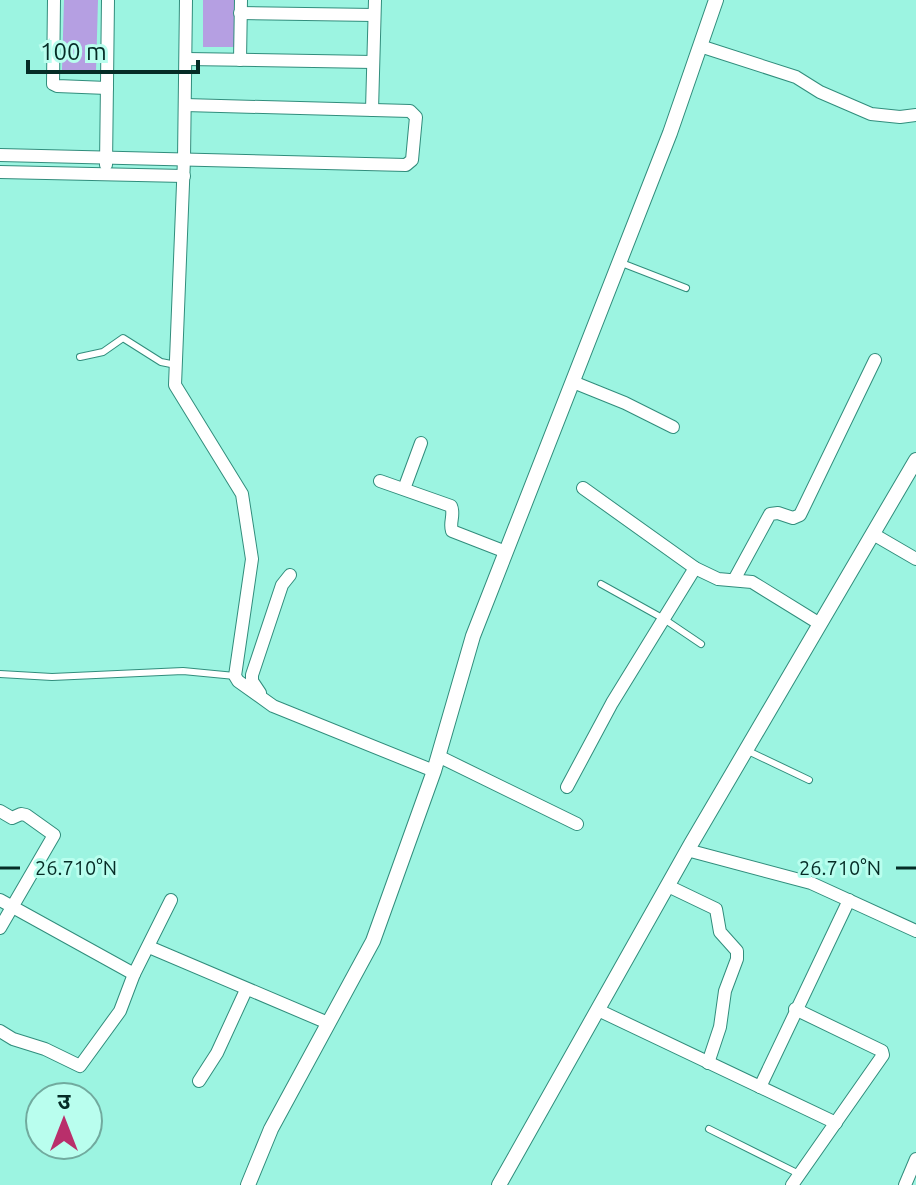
<svg xmlns="http://www.w3.org/2000/svg" width="916" height="1185" viewBox="0 0 916 1185" font-family="Ubuntu,'Noto Sans Devanagari',sans-serif">
<rect width="100%" height="100%" fill="#9cf4e1"/>
<g fill="#b59fe2">
<path d="M64,0H98L96,71L62,70Z"/>
<rect x="203" y="0" width="33" height="47"/>
</g>
<g fill="none" stroke-linecap="round" stroke-linejoin="round">
<g stroke="#318d7c" stroke-width="8">
<g id="service">
<path d="M619,262L686,288"/>
<path d="M80,357L103,352L123,338L161,362L176,365"/>
<path d="M601,584L664,619L701,644"/>
<path d="M0,674L52,677L183,671L235,676"/>
<path d="M746,750L809,780"/>
<path d="M709,1129L799,1174"/>
</g>
</g>
<g stroke="#318d7c" stroke-width="14">
<g id="minor">
<path d="M54,0L53,84L57,86L107,88"/>
<path d="M186,0L184,159L175,385L242,494L252,559L235,676L238,681L273,706L434,771"/>
<path d="M240,13L374,15"/>
<path d="M700,46L796,77L820,92L871,114L900,117L916,115"/>
<path d="M186,59L373,62"/>
<path d="M240,60L241,0"/>
<path d="M372,110L375,0"/>
<path d="M0,155L406,165L412,160L416,117L410,111L185,105"/>
<path d="M106,165L108,0"/>
<path d="M0,172L184,176"/>
<path d="M573,382L625,403L673,427"/>
<path d="M380,481L451,506C455,515 449,522 452,531L506,552"/>
<path d="M583,488L695,568L718,579L752,582L820,624"/>
<path d="M404,489L421,443"/>
<path d="M873,534L916,559"/>
<path d="M734,580L770,514L778,513L793,518L800,515L875,360"/>
<path d="M260,693L252,681V675L282,585L290,575"/>
<path d="M438,756L577,824"/>
<path d="M567,787L612,703L695,568"/>
<path d="M0,811L12,818L21,814L26,815L54,835L0,928"/>
<path d="M687,850L811,883L916,931"/>
<path d="M668,886L716,909L720,932L737,951V959L725,991L720,1027L708,1063"/>
<path d="M0,900L134,974L171,900"/>
<path d="M149,947L328,1023"/>
<path d="M598,1010L836,1123"/>
<path d="M0,1031L13,1039L45,1049L80,1066L120,1011L134,974"/>
<path d="M199,1081L217,1053L246,990"/>
<path d="M760,1087L849,900"/>
<path d="M792,1185L883,1055L882,1051L795,1009"/>
<path d="M905,1185L916,1159"/>
</g>
</g>
<g stroke="#318d7c" stroke-width="16">
<g id="tertiary">
<path d="M248,1185L271,1129L373,941L434,771L473,636L670,133L716,0"/>
<path d="M499,1185L691,844L916,460"/>
</g>
</g>
<use href="#service" stroke="#fff" stroke-width="6"/>
<use href="#minor" stroke="#fff" stroke-width="12"/>
<use href="#tertiary" stroke="#fff" stroke-width="14"/>
</g>
<path fill="none" stroke="#052c26" stroke-width="3" d="M0,868H20M896,868H916"/>
<g font-size="20" text-anchor="middle" fill="#052c26" stroke="#b9feee" stroke-width="6" stroke-linejoin="round" paint-order="stroke">
<text x="76" y="875">26.710°N</text>
<text x="840" y="875">26.710°N</text>
</g>
<g transform="translate(64 1121)"><circle r="38" fill="#b9feee" stroke="#71aa9e" stroke-width="2"/>
<path d="M0-6L14 30L0 20L-14 30Z" fill="#b92f6b"/>
<text y="-12" font-size="22" font-weight="bold" text-anchor="middle" fill="#052c26">उ</text>
</g>
<path d="M28 60v12h170v-12" fill="none" stroke="#052c26" stroke-width="4"/>
<text x="40" y="60" font-size="24" fill="#052c26" stroke="#b9feee" stroke-width="6" paint-order="stroke">100 m</text>
</svg>
